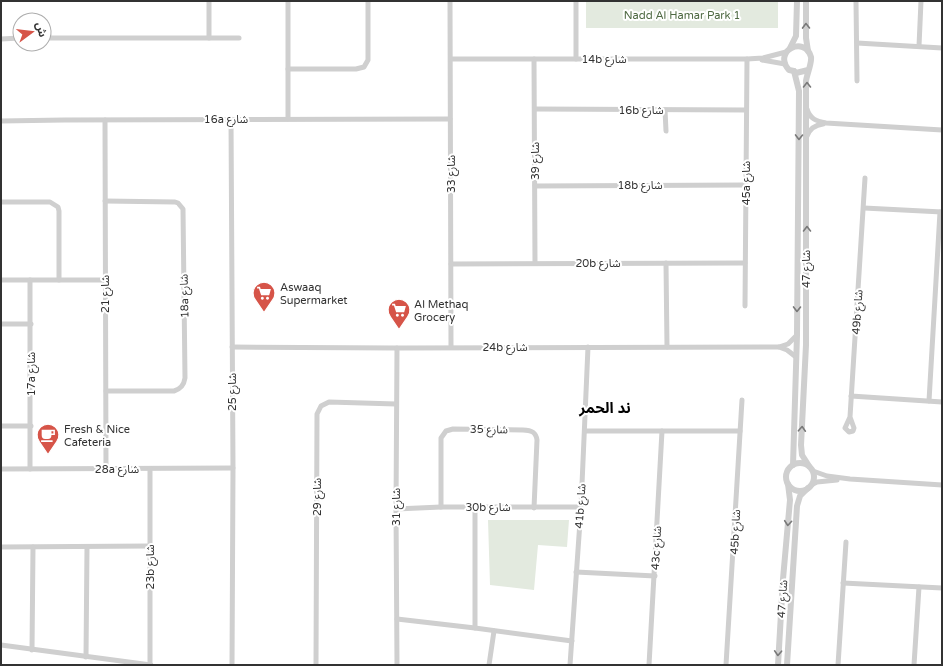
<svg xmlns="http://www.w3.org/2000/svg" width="943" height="666" viewBox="0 0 943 666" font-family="'Varela Round','Noto Sans Arabic',sans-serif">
<rect width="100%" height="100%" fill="#fff"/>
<g fill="#e3eadf">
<rect x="586" y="1" width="192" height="27"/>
<path d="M488,520H569L567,547L538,545L534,590L490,585Z"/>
</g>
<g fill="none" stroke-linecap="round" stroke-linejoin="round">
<g stroke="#cfcfcf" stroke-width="5">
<path d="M209,1V38"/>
<path d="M288,1V119"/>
<path d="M450,1L451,347"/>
<path d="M576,1V59"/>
<path d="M856,1L857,81"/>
<path d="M44,38H239"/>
<path d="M1,39L20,38"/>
<path d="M857,43L942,48"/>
<path d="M919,46L921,1"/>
<path d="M451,59H747L763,58L786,52"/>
<path d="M534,59L535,263"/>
<path d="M762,60L785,64"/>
<path d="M288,69H356L364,67L368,60V1"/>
<path d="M535,109L746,110"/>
<path d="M807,109C810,119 816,121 826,123L942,130"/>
<path d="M665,110L666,131"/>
<path d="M231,119L233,468L232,665"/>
<path d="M105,120L106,469"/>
<path d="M1,121L64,120L450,119"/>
<path d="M807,136C810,128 815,125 823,124"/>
<path d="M535,186L745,185"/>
<path d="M105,201L175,202L178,203L183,209L185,378C184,385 181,389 174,391H106"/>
<path d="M1,202H50L58,207L59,211V280"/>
<path d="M864,208L942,212"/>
<path d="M666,263L667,347"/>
<path d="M451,264L745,263"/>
<path d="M1,280H105"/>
<path d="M745,306L747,59"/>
<path d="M1,324H31"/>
<path d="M232,347L397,348L779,347L788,344L797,335"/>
<path d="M779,347L787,350L796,357"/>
<path d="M397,348L396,509L397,665"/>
<path d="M851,396L942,402"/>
<path d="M929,401L940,212"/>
<path d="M850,417L854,428L853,431L849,432L845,428L850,417L865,178"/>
<path d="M1,426H31"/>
<path d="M585,431H740"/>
<path d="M1,469L233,468"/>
<path d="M30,469V280"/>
<path d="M813,471L827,476L850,479L942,485"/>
<path d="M811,485L817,482L837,480"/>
<path d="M441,507V438L446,431L453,429L523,430C531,430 536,432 537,440L534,508"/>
<path d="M396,509L441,507H581"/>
<path d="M1,547L150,546"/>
<path d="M576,572L655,576"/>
<path d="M843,583L942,588"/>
<path d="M397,619L475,628L572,641"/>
<path d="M475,628V508"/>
<path d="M1,645L151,665"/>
<path d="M32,650L33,547"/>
<path d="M86,657L87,547"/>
<path d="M150,665V469"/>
<path d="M316,665L317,414L321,406L329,402L396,404"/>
<path d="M489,665L494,631"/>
<path d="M570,665L581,507L588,347"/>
<path d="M649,665L662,431"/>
<path d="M726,665L742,400"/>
<path d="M838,665L846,542"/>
<path d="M914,665L919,587"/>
</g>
<g stroke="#cfcfcf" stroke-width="6">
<path d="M806,1V38L808,51"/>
<path d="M790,48L796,36L797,1"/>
<path d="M808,70L796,73L794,71L789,70C772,51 805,35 811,57C812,63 807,74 806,81V345L801,445L802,455L809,466"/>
<circle cx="800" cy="477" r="14"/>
<path d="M793,465L797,335L799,91L794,71"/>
<path d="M778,665L783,579L790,500L788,484"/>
<path d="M787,665L797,506L800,496L808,488"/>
</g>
</g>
<defs><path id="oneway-chevron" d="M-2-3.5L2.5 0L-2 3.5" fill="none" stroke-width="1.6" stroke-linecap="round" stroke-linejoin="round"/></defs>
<g stroke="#797979">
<use href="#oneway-chevron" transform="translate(806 26) rotate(-91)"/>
<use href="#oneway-chevron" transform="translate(807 85) rotate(-90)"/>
<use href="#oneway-chevron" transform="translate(799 137) rotate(91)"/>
<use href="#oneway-chevron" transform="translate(807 229) rotate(-90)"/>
<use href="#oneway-chevron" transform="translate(797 309) rotate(91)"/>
<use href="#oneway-chevron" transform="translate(802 429) rotate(-87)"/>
<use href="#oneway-chevron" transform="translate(788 523) rotate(95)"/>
<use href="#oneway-chevron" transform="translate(778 653) rotate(93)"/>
</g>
<defs>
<g id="supermarket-pin" transform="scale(1.15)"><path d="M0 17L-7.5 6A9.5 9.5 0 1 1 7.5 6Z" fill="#d65448" stroke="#fff"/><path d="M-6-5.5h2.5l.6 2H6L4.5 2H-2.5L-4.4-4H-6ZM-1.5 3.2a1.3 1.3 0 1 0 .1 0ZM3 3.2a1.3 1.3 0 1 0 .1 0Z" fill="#fff"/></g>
<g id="cafe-pin" transform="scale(1.15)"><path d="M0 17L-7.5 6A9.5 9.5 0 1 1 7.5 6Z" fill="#d65448" stroke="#fff"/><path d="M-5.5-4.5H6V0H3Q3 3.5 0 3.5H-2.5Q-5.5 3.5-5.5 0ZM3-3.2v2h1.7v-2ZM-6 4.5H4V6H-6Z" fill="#fff"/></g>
</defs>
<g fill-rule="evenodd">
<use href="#supermarket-pin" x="264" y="293"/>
<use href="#supermarket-pin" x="399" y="310"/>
<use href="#cafe-pin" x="48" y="435"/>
</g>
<g text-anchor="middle" stroke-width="4" stroke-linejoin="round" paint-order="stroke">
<g font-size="11" fill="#4f6a43" stroke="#fff">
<text x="682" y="19">Nadd Al Hamar Park 1</text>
</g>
<g font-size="11" fill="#323232" stroke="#fff">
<text x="604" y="63">14b شارع</text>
<text x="641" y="114">16b شارع</text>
<text x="226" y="123">16a شارع</text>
<text transform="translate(535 161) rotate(-90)" y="4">شارع 39</text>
<text transform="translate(451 174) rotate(-90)" y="4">شارع 33</text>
<text transform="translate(746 183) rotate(-90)" y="4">45a شارع</text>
<text x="640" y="189">18b شارع</text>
<text x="598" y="267">20b شارع</text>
<text transform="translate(806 269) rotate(-90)" y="4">شارع 47</text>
<text transform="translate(105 294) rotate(-90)" y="4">شارع 21</text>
<text transform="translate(184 296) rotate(-91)" y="4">18a شارع</text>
<text transform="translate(857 312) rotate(-86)" y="4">49b شارع</text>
<text x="505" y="351">24b شارع</text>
<text transform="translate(31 374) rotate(-90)" y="4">17a شارع</text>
<text transform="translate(232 392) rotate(-90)" y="4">شارع 25</text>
<text transform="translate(489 429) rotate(1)" y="4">شارع 35</text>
<text x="117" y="473">28a شارع</text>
<text transform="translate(317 497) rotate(-90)" y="4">شارع 29</text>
<text transform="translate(580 506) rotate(-86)" y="4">41b شارع</text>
<text transform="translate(396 507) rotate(-90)" y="4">شارع 31</text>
<text x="488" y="511">30b شارع</text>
<text transform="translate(735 532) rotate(-87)" y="4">45b شارع</text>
<text transform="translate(656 548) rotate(-87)" y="4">43c شارع</text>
<text transform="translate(150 567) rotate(-90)" y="4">23b شارع</text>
<text transform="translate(782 599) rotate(-86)" y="4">شارع 47</text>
</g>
<g font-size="11" fill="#323232" stroke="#fff" text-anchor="start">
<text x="280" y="291">Aswaaq<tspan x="280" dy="13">Supermarket</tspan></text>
<text x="414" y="308">Al Methaq<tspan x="414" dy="13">Grocery</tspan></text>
<text x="64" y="433">Fresh &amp; Nice<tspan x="64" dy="13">Cafeteria</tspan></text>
</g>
<g font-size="15" font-weight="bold" fill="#000" stroke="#fff">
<text x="605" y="413">ند الحمر</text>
</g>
</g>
<rect width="943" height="666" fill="none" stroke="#323232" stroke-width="4"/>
<g transform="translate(32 32) rotate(75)"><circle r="19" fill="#ffffff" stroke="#adadad"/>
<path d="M0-3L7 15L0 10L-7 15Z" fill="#d65448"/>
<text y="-6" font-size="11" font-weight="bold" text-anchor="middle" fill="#323232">ش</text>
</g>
</svg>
